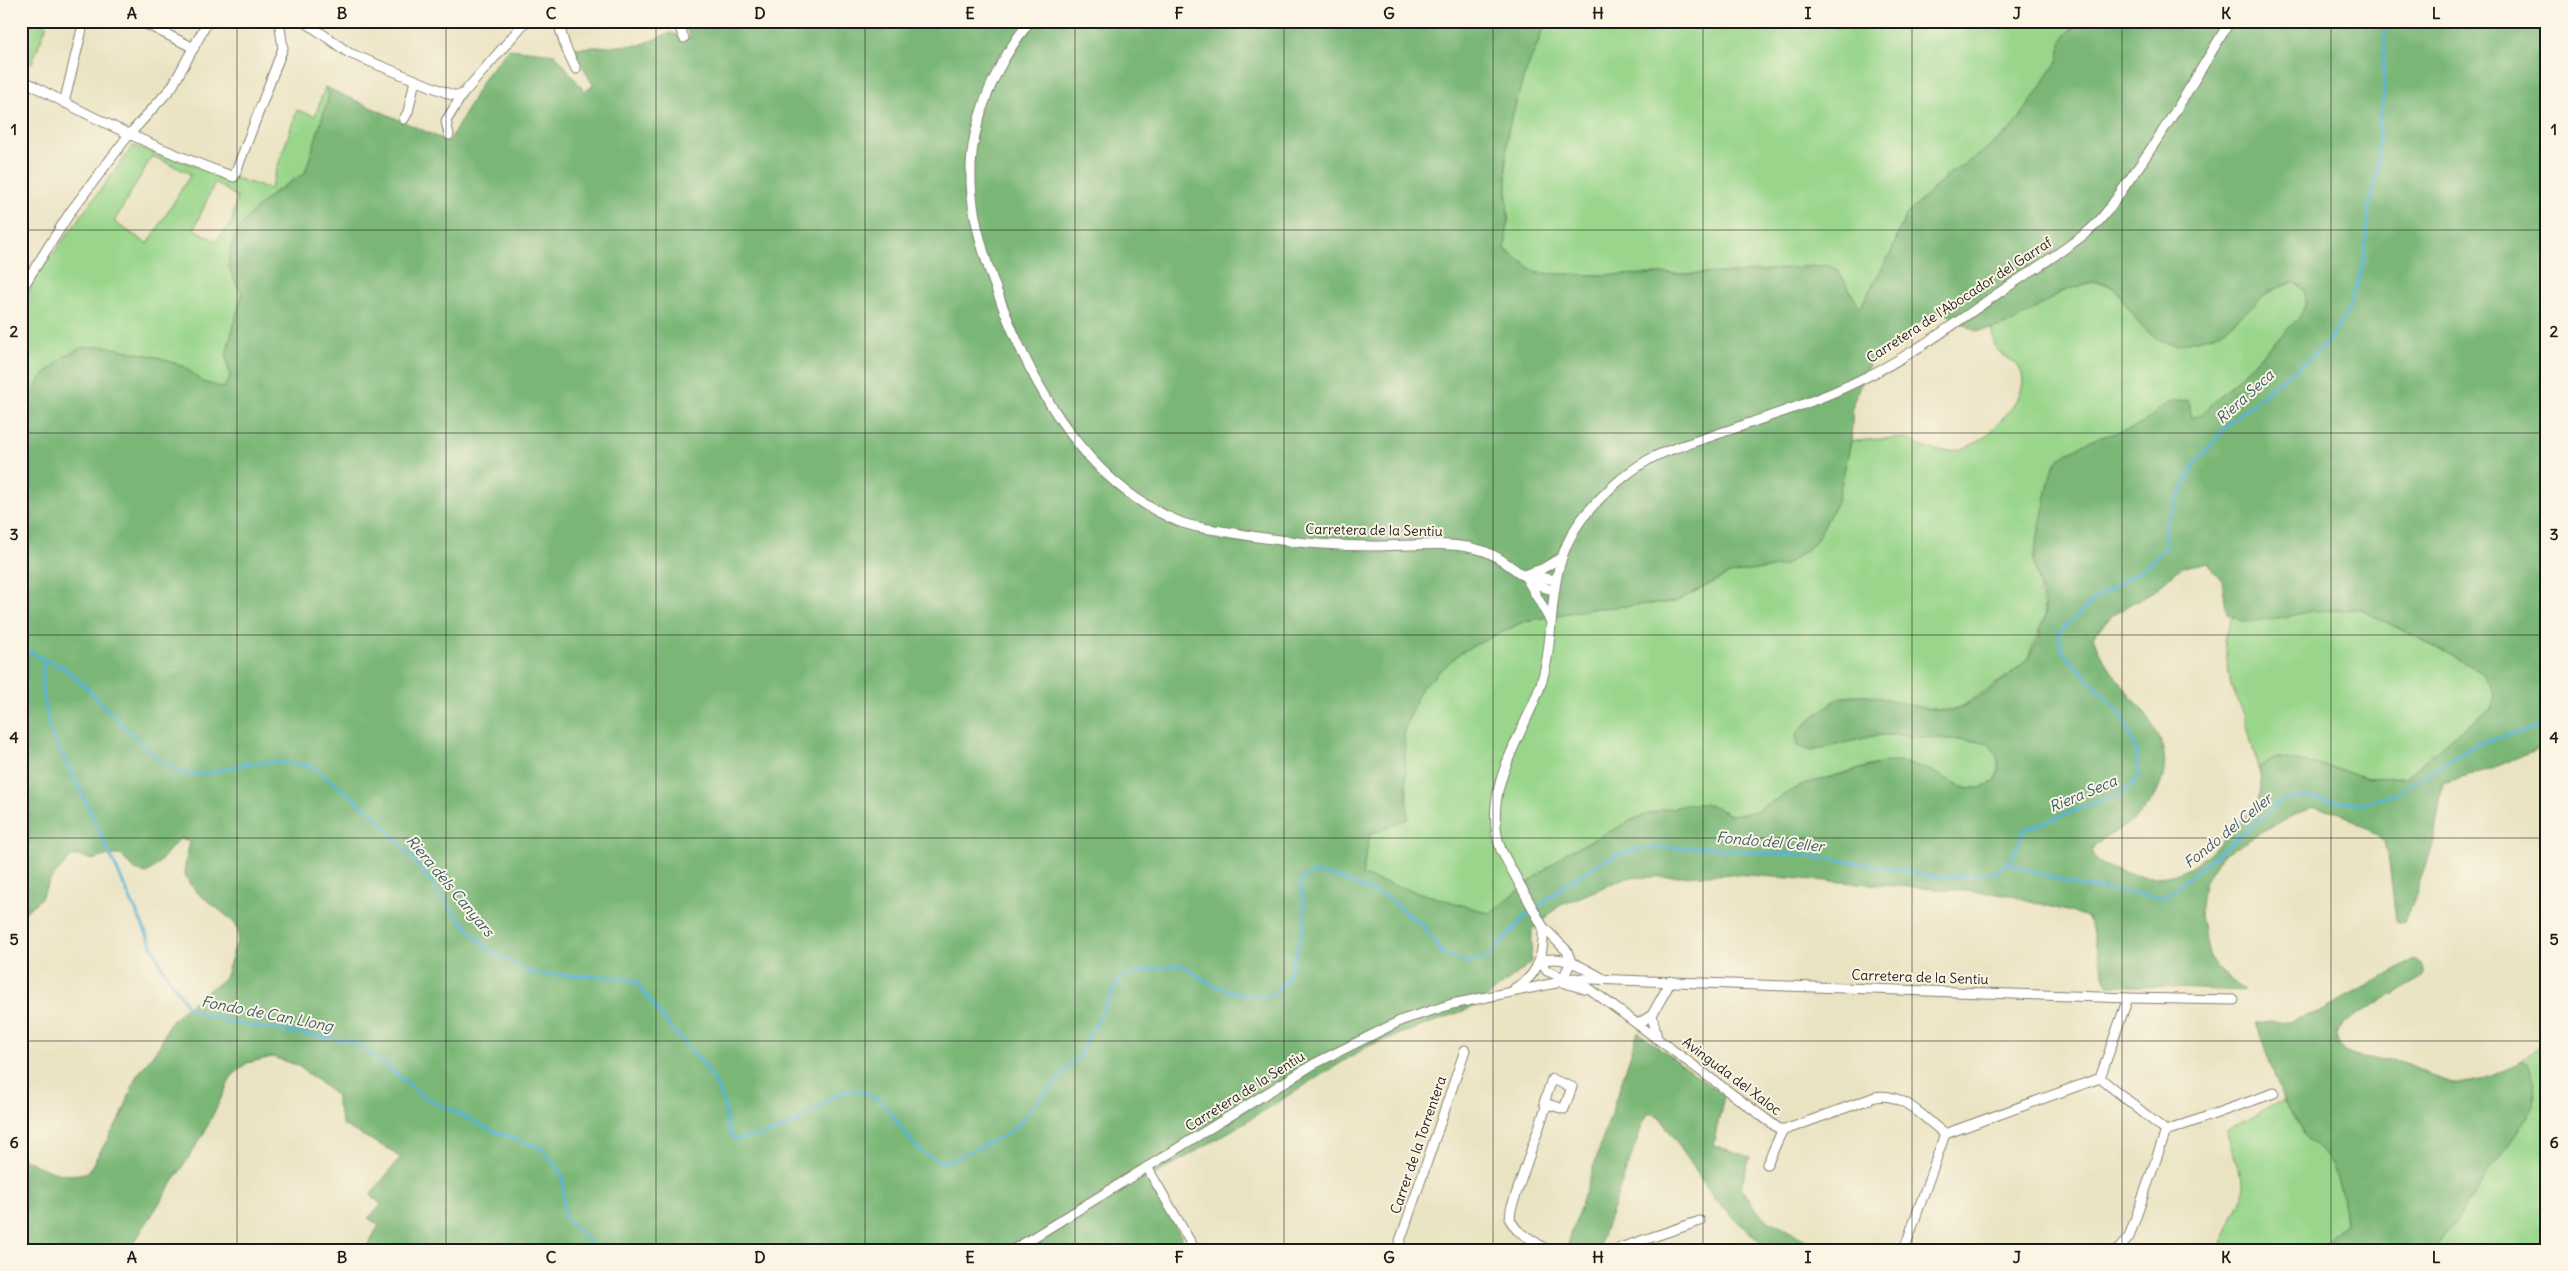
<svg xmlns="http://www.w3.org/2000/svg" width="2568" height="1271" viewBox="0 0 2568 1271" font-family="Delius,sans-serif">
<rect width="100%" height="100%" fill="#fcf5e5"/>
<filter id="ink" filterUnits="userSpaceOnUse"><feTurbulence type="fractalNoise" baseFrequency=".02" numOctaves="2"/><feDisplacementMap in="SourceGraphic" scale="10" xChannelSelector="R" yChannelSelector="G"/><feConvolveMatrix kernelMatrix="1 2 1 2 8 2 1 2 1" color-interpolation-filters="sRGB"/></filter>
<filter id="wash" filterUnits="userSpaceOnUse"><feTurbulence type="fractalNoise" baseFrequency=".0096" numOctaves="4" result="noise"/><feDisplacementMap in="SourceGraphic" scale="20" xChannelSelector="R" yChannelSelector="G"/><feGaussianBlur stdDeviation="1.12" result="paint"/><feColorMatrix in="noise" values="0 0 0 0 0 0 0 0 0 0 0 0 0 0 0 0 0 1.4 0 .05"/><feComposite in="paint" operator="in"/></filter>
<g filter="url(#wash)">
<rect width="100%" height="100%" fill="#eae3c2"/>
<g fill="#99d68b" stroke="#5a7954" fill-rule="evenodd">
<path d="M25,21H40L47,24L32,63L21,59V31Z"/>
<path d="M1547,21H2078L2061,42L2059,59L2013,128L1981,153L1949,174L1905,216L1892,250L1860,308L1839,271L1827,265L1736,273L1595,275L1537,273L1505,249L1508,220L1506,160L1508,130L1523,79Z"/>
<path d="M325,87L329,96L305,173L274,192L229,267L242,294L226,355L230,377L224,388L202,382L185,367L157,357L105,346L33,391L21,431V316L33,281L133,146L270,189L297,110L315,116ZM152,156L191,174L148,244L114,222ZM215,182L237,197L232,222L216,241L194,229Z"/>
<path d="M2093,282C2115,283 2120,295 2131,311L2226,328C2248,310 2267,288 2295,282L2305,291L2306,303L2299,318L2202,414L2191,418L2187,400C2165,401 2156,418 2137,426C2106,441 2080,438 2054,465L2034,555V563L2045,616L2027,660L2006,677L1964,705L1951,711L1911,706L1867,695H1851L1838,698L1805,723L1811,751L1877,735H1898L1987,742C1999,755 2001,766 1995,781L1982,787L1967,789L1927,769L1902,762L1873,765L1801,785L1756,811L1744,814L1730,815L1716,807L1662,810L1639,817L1566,853L1490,914L1362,876L1370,834L1407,819L1404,731L1420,689L1461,652L1525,621L1590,609L1675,602L1729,574L1784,566L1814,544L1837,502L1851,441C1868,441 1887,437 1905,439C1912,440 1918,446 1925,448C1960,458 1984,442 2005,416C2014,406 2023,393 2023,379C2022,362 2004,359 1996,348C1993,343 1993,335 1991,329C2030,317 2054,288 2093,282Z"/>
<path d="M2361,609L2483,672L2495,695L2489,711L2458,732L2406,777L2368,778L2321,765L2280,758L2272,759L2258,768L2244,714L2231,686L2224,640L2232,616L2245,622L2311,611Z"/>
<path d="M2547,1039V1250H2435L2527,1118L2535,1095L2528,1062L2520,1061Z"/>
<path d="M2283,1100L2305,1136L2325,1155L2333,1167L2342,1195L2345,1225L2317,1250H2218L2245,1188L2226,1131Z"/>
</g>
<g fill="#7ab777" stroke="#4b6a4a" fill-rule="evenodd">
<path d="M683,21H784L788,26L813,21H1547L1523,79L1508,130L1506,160L1508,220L1505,250L1537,273L1595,275L1736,273L1827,265L1839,271L1860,308L1892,250L1905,216L1949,174L1981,153L2013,128L2059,59L2061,42L2078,21H2547V746L2495,767L2443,783L2434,838L2413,903L2404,923L2396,921L2389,862L2384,842L2380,837L2338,811L2314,808L2294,814L2221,856L2204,883L2200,916L2210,958L2218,969L2244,991L2107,985L2088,917L2005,894L1734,874L1625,878L1559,906L1532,931L1531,963L1474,1007L1368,1046L1239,1126L1148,1179L1189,1250H365L379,1225L368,1218L381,1205L371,1194L400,1158L392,1151L343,1125L337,1105V1096L297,1065L272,1057L247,1063L232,1076L203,1135L132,1246L126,1250H21V1157C44,1169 62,1180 88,1172L122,1115L136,1077L160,1045L169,1024L184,1009L225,978L238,938V928C227,911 187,892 185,873C184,863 188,852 190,842L181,838C168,849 161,865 146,873L135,870L120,855H109L91,860L82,856H72L50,880L41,898L25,912L21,910V431L33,391L41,378L63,357L83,347L105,346L157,357L185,367L203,382L224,388L230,377L226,355L242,294C238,286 230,274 229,265C226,224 273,192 305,173L329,96L325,87L449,142L486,75L509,49L555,54L585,92L593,85L573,48L640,45L670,33L691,39ZM2093,282L2105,283L2116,289L2140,325L2161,342L2176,345L2213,336L2226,328L2272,290L2295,282L2305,291L2306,303L2299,318L2202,414L2191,418L2190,405L2187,400L2167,403L2139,426L2088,441L2059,459L2051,472L2034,555V563C2037,580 2046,598 2045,615C2044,625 2033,653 2026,660C2017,672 1965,709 1951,711C1943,712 1932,709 1925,708C1882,701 1854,680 1818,714C1811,721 1803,725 1796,734L1798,746L1811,751L1877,735H1898L1987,742C1999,755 2001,765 1995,782L1982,787L1967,789L1927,769L1902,762H1887L1801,785L1756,811L1744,814L1730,815L1716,807L1703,804H1690L1662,810L1639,817L1566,853L1490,913L1362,876L1370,834L1408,819L1404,731L1420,689L1461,652L1525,621L1590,609L1675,602L1729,574L1784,566L1814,544L1837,502L1851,441L1853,403L1871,360L1930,315L1942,311L1975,331L1991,329L2016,321L2061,292ZM2209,562L2213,572L2222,580L2227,614L2245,622L2286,617L2311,611L2361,609L2483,672L2495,695L2489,711L2458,732L2406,777L2368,778L2321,765L2280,758L2272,759L2258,768C2268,799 2251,809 2232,830C2203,861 2181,884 2135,875C2118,871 2107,869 2094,858L2092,849C2100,838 2115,833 2126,825C2136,819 2147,808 2153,798C2196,734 2108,691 2093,636L2113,615L2155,590L2176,571L2183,567Z"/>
<path d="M2414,960L2422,965L2425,973L2421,979L2358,1014L2346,1021L2336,1033C2337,1042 2340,1050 2349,1054C2365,1062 2385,1057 2402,1062C2420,1067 2438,1082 2456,1083C2476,1085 2497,1073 2515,1066L2520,1061L2528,1062L2535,1082L2533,1105L2527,1118L2435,1250H2317L2345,1225L2342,1195L2333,1167L2325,1155L2305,1136L2283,1100L2256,1023L2289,1021L2319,1012Z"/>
<path d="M1638,1032L1724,1096L1713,1145L1750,1157L1741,1186L1756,1210L1765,1218L1824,1250H1768L1715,1200L1660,1117L1647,1112L1599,1247L1590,1250H1566Z"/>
</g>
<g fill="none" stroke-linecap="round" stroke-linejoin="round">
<g stroke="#5ab4d8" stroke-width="3">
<path d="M21,646L43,659L64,668L88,689L145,748L166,765L189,775L215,772L244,764L279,762L311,766L372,812L421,869L454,913L490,951L535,974L613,977L635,981L669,1026L706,1067L722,1096L728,1128L733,1138C761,1140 792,1127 814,1111C830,1100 841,1087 862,1092C902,1103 903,1159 947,1162L1008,1134L1022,1121L1032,1107L1078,1057L1120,978C1134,974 1172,962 1184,967C1192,970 1199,977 1207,982C1225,992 1249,995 1270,997L1287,980L1304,924V902L1300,885L1305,877L1314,873L1339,878L1386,897L1423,926L1444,955L1470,963L1489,956L1524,918L1565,885L1604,860L1636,849L1703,847L1770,854H1794L1881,866L1931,877L1968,876L1996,872L2012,858L2024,830L2125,791L2139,775L2136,748L2121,714L2062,651L2059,632L2098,597L2151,563L2166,547L2165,525L2195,464L2229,423L2279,381L2311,358L2328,341L2346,315L2363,265L2369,207L2377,176L2380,114L2384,94L2383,64L2386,21"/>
<path d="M43,659L42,688L50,731L76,781L162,967L190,1010L236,1023L358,1043L426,1098L491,1130L543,1149L563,1176L564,1217L597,1250"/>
<path d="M2006,863L2079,886L2164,898L2283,800L2301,797L2359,804L2393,795L2478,743L2547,725"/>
</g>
</g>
</g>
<g filter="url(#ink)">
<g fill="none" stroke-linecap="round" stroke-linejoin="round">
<g stroke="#83806f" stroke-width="11">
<g id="street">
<path d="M140,21L194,48"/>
<path d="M304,21L349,53L452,95H462"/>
<path d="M558,21L565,46L576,69"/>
<path d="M677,21L684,38"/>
<path d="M1030,21C1003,55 984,93 975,135C963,189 979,244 998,294C1031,384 1085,484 1180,522C1195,528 1211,529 1228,532C1276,541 1325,546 1374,546C1408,546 1444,541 1477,549C1507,556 1525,585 1554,590"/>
<path d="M21,79C91,118 158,150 234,177L283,48L279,21"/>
<path d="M64,103L84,21"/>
<path d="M404,119L408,112L415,80"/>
<path d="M449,135L446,121L462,95L526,21"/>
<path d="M21,290L71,211L128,136L172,87L208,21"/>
<path d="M1524,575L1542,569L1562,557"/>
<path d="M1527,575L1556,580"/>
<path d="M1528,581L1550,620"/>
<path d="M1540,961L1547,971L1563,978L2128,998L2234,1000"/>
<path d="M1540,961C1564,954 1582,967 1602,978"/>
<path d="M1571,962L1567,951L1543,927L1501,850C1481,793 1518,744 1538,692C1560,636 1541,574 1581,520C1598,498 1624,474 1648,460C1667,449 1689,444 1709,437C1760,419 1812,404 1860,380C1909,357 1953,325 1997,294C2026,274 2058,255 2086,233C2103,220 2115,200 2127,183C2165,131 2197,76 2230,21"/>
<path d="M1575,978L1782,1131L1875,1097C1902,1091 1925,1119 1945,1134"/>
<path d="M1558,981L1585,989"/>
<path d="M1515,988C1540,975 1544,952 1543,927"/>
<path d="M1652,1015L1657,1038"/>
<path d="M1638,1024L1652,1015L1671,981"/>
<path d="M2100,1078L2166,1131"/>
<path d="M1552,1079L1572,1087L1564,1109L1544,1103Z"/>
<path d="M1547,1104L1511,1209L1510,1220L1517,1230L1547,1250"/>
<path d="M1945,1134L2100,1078L2128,998"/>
<path d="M1767,1164L1782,1131"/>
<path d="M1147,1167L1195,1250"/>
<path d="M1013,1250L1314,1064L1402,1020L1452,1004L1556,983L1563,978L1571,962"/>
<path d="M1397,1250L1465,1050"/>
<path d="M1614,1250L1700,1221"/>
<path d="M1904,1250L1945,1134"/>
<path d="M2118,1250L2129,1237L2166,1131L2274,1093"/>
</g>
</g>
<use href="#street" stroke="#fff" stroke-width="9"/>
</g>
</g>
<path fill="none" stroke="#1c1c1c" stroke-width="1" stroke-opacity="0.55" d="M237,21V1250M446,21V1250M656,21V1250M865,21V1250M1075,21V1250M1284,21V1250M1493,21V1250M1703,21V1250M1912,21V1250M2122,21V1250M2331,21V1250M21,230H2547M21,433H2547M21,635H2547M21,838H2547M21,1041H2547"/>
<g text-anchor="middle" stroke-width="4" stroke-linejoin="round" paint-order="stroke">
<g font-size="14" fill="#1c1c1c" stroke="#fcf5e5">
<text transform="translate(1959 300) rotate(-33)" y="5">Carretera de l'Abocador del Garraf</text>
<text transform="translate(1374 530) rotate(1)" y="5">Carretera de la Sentiu</text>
<text transform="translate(1920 977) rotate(2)" y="5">Carretera de la Sentiu</text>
<text transform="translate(1732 1076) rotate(37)" y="5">Avinguda del Xaloc</text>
<text transform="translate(1245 1091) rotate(-32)" y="5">Carretera de la Sentiu</text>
<text transform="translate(1418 1145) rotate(-71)" y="5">Carrer de la Torrentera</text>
</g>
<g font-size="15" font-style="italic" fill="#355967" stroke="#fcf5e5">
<text transform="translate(2245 397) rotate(-42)" y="5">Riera Seca</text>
<text transform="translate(2083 794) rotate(-23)" y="5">Riera Seca</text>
<text transform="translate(2228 831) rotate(-39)" y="5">Fondo del Celler</text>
<text transform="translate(1770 842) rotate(5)" y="5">Fondo del Celler</text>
<text transform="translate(450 886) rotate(50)" y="5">Riera dels Canyars</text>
<text transform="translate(267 1014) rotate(11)" y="5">Fondo de Can Llong</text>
</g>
</g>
<rect width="2568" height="1271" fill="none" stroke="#fcf5e5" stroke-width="55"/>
<rect x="28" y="28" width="2512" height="1216" fill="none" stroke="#1c1c1c" stroke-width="2"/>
<g font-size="16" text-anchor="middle" font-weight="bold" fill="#1c1c1c">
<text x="132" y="19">A</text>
<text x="342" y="19">B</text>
<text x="551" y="19">C</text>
<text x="760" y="19">D</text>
<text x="970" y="19">E</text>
<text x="1179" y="19">F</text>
<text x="1389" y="19">G</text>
<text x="1598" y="19">H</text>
<text x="1808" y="19">I</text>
<text x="2017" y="19">J</text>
<text x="2226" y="19">K</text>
<text x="2436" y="19">L</text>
<text x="14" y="135">1</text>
<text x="2554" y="135">1</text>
<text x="14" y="337">2</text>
<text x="2554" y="337">2</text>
<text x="14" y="540">3</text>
<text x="2554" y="540">3</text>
<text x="14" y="743">4</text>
<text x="2554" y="743">4</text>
<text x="14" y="945">5</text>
<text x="2554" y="945">5</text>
<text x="14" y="1148">6</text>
<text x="2554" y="1148">6</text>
<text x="132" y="1263">A</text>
<text x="342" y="1263">B</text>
<text x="551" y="1263">C</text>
<text x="760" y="1263">D</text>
<text x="970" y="1263">E</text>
<text x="1179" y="1263">F</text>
<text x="1389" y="1263">G</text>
<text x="1598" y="1263">H</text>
<text x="1808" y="1263">I</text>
<text x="2017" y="1263">J</text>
<text x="2226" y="1263">K</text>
<text x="2436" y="1263">L</text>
</g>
</svg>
